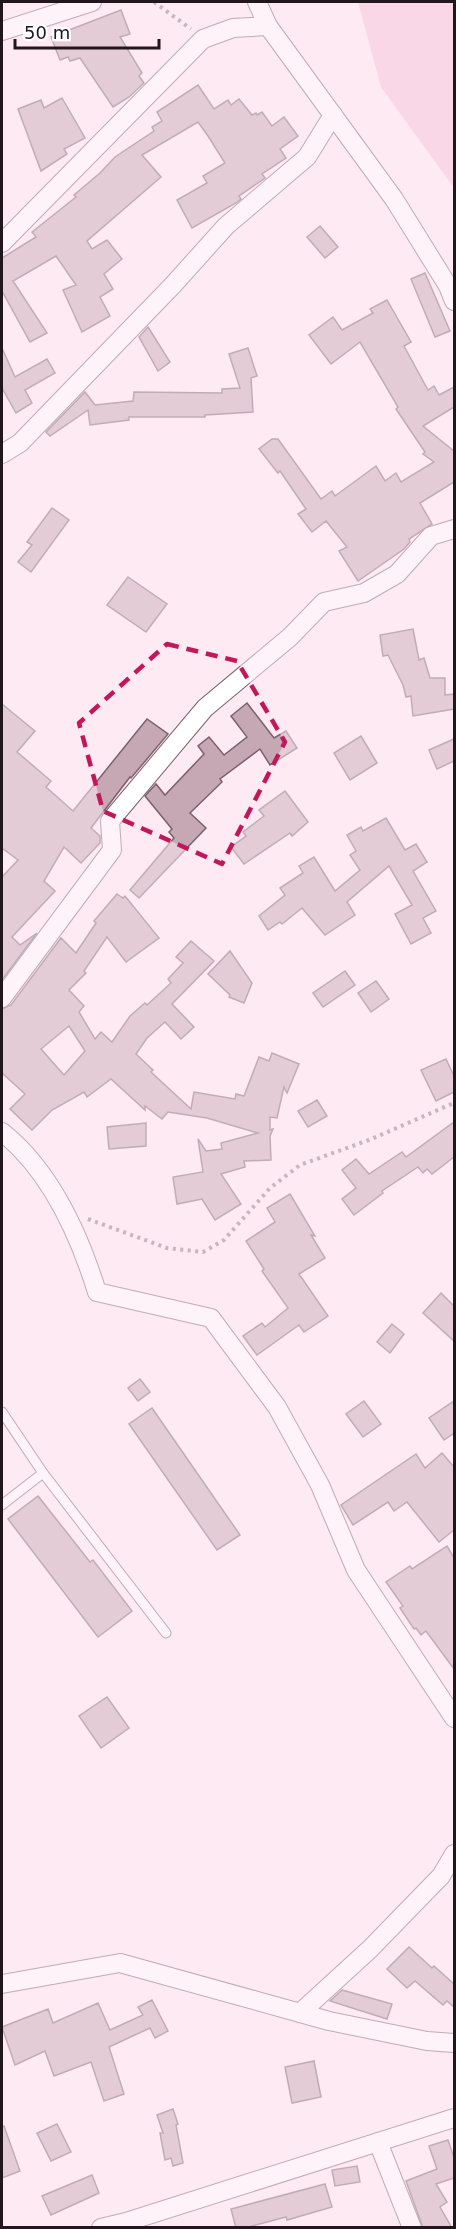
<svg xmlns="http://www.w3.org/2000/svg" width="456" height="2229" viewBox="0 0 456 2229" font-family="'DejaVu Sans',sans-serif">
<rect width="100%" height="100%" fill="#fdeaf3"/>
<path fill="#f3c1d8" d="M358,2H454V185H452L381,87Z"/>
<g fill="#c6a8b5" stroke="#7c616d" stroke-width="1.5" fill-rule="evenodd">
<path d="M121,10L130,34L120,37L142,73L139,76L144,83L129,97L113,107L80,58L70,61L68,57L60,60L51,37Z"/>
<path d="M198,85L214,109L228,100L231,105L239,99L252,115L256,113L257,115L262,112L272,126L284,117L298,136L280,149L286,158L262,174L265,178L239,196L241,199L236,203L192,228L177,200L207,183L203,176L225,163L208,136L198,122L142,155L161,177L87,241L92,249L107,240L122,259L104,274L113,289L100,297L110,316L82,332L63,290L76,285L56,256L13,281L47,333L30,342L2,291V258L36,237L32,232L76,197L74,195L100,173L115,157L154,131L152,127L162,121L157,112Z"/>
<path d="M62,98L85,138L64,149L67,154L41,171L18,109L41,100L44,108Z"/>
<path d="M320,226L338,247L325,258L307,237Z"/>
<path d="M425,273L450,331L435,337L411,279Z"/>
<path d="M387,300L411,342L404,346L428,390L434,386L439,395L454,387V407L423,426L454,451V482L420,503L432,524L409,539L410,542L404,549L358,581L339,551L347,547L326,521L312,532L298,514L306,509L280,471L278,473L259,449L272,439H278L321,499L332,491L335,496L376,466L385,481L396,473L401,482L434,462L423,454L425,452L396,409L398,407L360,342L331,364L309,335L333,317L342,330L373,313L370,309Z"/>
<path d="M148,327L170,362L158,371L139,337Z"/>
<path d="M2,348L15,377L47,359L55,373L25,390L32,403L16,413L2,388Z"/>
<path d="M248,348L257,376L251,378L253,412L205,415V417H129V420L90,425L88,410L50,436L46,432L85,392L95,405L133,401L134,392L222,393V389L240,388L229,354Z"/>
<path d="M52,508L69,520L31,572L18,562L32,545L27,542Z"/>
<path d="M128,577L167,604L146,632L107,605Z"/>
<path d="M413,629L419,660L424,658L430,678H445V695L454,694V709L413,716L411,696L406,697L403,685L388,655L383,656L380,635Z"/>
<path d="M247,703L274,738L286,731L297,748L270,765L260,749L220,779L222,782L190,813L206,828L139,898L130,890L174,838L169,832L172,829L145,796L156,784L165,795L204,754L198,746L209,737L224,755L247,737L231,716Z"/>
<path d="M2,704L35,731L17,752L51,781L46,787L73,811L147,719L168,734L131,778L130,777L91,828L100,836V843L81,863L64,847L44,881L55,891L12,937L20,945L37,933L2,980V877L18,860L2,848Z"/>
<path d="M361,736L377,763L350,780L334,753Z"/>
<path d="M454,739V761L437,769L429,750Z"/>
<path d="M285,791L308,822L292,836L290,833L244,864L231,847L246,836L243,832L264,816L259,810Z"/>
<path d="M386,818L405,850L416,844L427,862L413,871L436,911L423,918L431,933L411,944L395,914L412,905L389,866L347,902L355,915L325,935L302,908L282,924L280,922L268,930L259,916L285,895L280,888L303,873L299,866L314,857L335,891L360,870L350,855L356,851L347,835L361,827L363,831Z"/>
<path d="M117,894L123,898L125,896L159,938L126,962L107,937L84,971L86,973L69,990L84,1006L79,1012L95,1039L101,1032L112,1042L130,1016L145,1003L147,1005L171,983L168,979L183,963L176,957L191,941L214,961L172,1004L194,1027L181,1039L165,1022L147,1038L136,1054L153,1070L151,1072L191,1109L194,1092L235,1099L236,1094L244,1096L259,1057L269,1061L272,1053L299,1064L287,1093L284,1087L277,1118L270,1117V1130L273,1129L270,1136L271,1160L244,1161L245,1167L221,1174L241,1204L215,1220L202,1199L177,1204L173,1177L203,1172L198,1139L206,1151L222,1149L221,1143L258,1133L207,1118L168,1112L162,1119L145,1106V1110L111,1079L87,1097L84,1092L52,1110L32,1130L10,1109L25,1094L2,1073V1009L11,1005L61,938L76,953L96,923L94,921ZM69,1026L85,1051L64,1075L41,1049Z"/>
<path d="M230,951L252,983L244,1003L229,997L230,995L208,974Z"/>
<path d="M345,971L355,985L323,1007L313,993Z"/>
<path d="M376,981L389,999L371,1012L358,993Z"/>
<path d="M446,1059L454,1076V1092L436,1101L421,1070Z"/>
<path d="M317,1100L327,1116L308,1127L298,1111Z"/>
<path d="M454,1122V1157L432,1174L427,1169L423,1173L418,1167L382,1191L383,1193L354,1215L342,1199L356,1188L342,1170L356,1159L369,1174L402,1152L406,1157Z"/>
<path d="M146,1123V1146L109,1149L107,1127Z"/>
<path d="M290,1194L315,1236L311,1235L325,1258L299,1274L328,1316L304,1332L299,1325L257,1355L243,1336L262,1323L265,1327L288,1308L262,1271L264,1269L246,1241L275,1222L267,1208Z"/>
<path d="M441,1293L454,1306V1341L423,1313Z"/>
<path d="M392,1324L404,1334L390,1353L377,1342Z"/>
<path d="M140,1379L150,1392L138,1401L128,1388Z"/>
<path d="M364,1401L381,1424L363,1437L346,1414Z"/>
<path d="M454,1401V1433L444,1440L429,1418Z"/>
<path d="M152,1408L240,1535L217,1550L129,1424Z"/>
<path d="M442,1453L454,1467V1530L439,1542L407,1502L394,1511L388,1502L353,1525L341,1505L416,1454L425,1468Z"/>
<path d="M38,1496L90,1562L93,1560L132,1611L98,1637L8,1519Z"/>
<path d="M447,1546L454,1558V1669L426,1631L421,1635L416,1628L414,1629L400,1608L403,1606L386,1582L410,1566L412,1569Z"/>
<path d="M107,1697L129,1728L101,1748L79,1716Z"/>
<path d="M409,1947L432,1968L434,1966L454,1984V2007L447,2001L443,2005L415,1981L407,1988L387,1969Z"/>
<path d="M342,1990L392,2004L387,2019L330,2001Z"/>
<path d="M152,2000L168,2031L155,2038L150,2028L109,2047L124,2094L104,2101L91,2062L54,2076L45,2051L15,2065L2,2027L48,2009L53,2023L98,2003L110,2030L143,2015L138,2007Z"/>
<path d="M314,2061L321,2097L292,2103L285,2067Z"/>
<path d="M173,2109L178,2124L176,2125L183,2163L173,2166L171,2158L165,2160L160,2133H163L157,2115Z"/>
<path d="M57,2124L71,2152L51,2161L37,2133Z"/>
<path d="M4,2126L20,2171L2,2178V2127Z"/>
<path d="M448,2140L454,2158V2178L436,2184L447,2202L440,2207L452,2228H423L406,2181L437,2169L429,2146Z"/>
<path d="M357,2166L360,2182L335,2186L332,2170Z"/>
<path d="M92,2175L99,2193L51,2215L42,2196Z"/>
<path d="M325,2184L332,2207L287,2220L286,2217L245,2228H236L231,2209Z"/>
</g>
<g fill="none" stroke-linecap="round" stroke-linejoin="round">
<g stroke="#7a5f6b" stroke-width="11">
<g id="lane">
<path d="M2,1412L43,1473L2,1505"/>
<path d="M43,1473L166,1633"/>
</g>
</g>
<g stroke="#7a5f6b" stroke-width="20">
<g id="street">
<path d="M257,2L268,26L394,199L448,286L454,301"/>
<path d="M2,31L92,2"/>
<path d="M2,243L203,39L233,28L268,26"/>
<path d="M2,454L20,443L173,285L226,226L307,157L333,115"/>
<path d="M2,998L112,850L110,821L205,708L290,637L324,602L364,593L397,574L431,536L454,529"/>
<path d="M2,1132C50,1170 79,1234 97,1292L211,1318L277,1407L320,1485L356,1570L454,1718"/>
<path d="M2,1984L120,1963L329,2021L427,2041L454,2043"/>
<path d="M300,2013L370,1949L441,1876L454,1854"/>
<path d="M378,2142L412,2228"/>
<path d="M101,2228L126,2222L454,2118"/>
</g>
</g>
<g stroke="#86787f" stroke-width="4" stroke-dasharray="3 4.5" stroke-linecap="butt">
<path d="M154,2L191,29"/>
<path d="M88,1219L167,1248L203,1252L224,1240L270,1188L300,1165L369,1140L454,1103"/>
</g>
<use href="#lane" stroke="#fff" stroke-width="9"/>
<use href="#street" stroke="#fff" stroke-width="18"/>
</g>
<path d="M0 0H456V2229H0ZM167,644L237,661L285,742L222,864L103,811L79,723Z" fill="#fdeaf3" fill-opacity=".55" fill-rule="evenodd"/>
<path fill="none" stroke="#c2185b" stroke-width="4.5" stroke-dasharray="12 8" stroke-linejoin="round" d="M167,644L237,661L285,742L222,864L103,811L79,723Z"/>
<rect width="456" height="2229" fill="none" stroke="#20161b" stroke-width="6"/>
<path d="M15 39v9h144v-9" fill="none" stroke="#20161b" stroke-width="3"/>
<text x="24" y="39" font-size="18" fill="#20161b" stroke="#ffffff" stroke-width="4.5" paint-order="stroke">50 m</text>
</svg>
